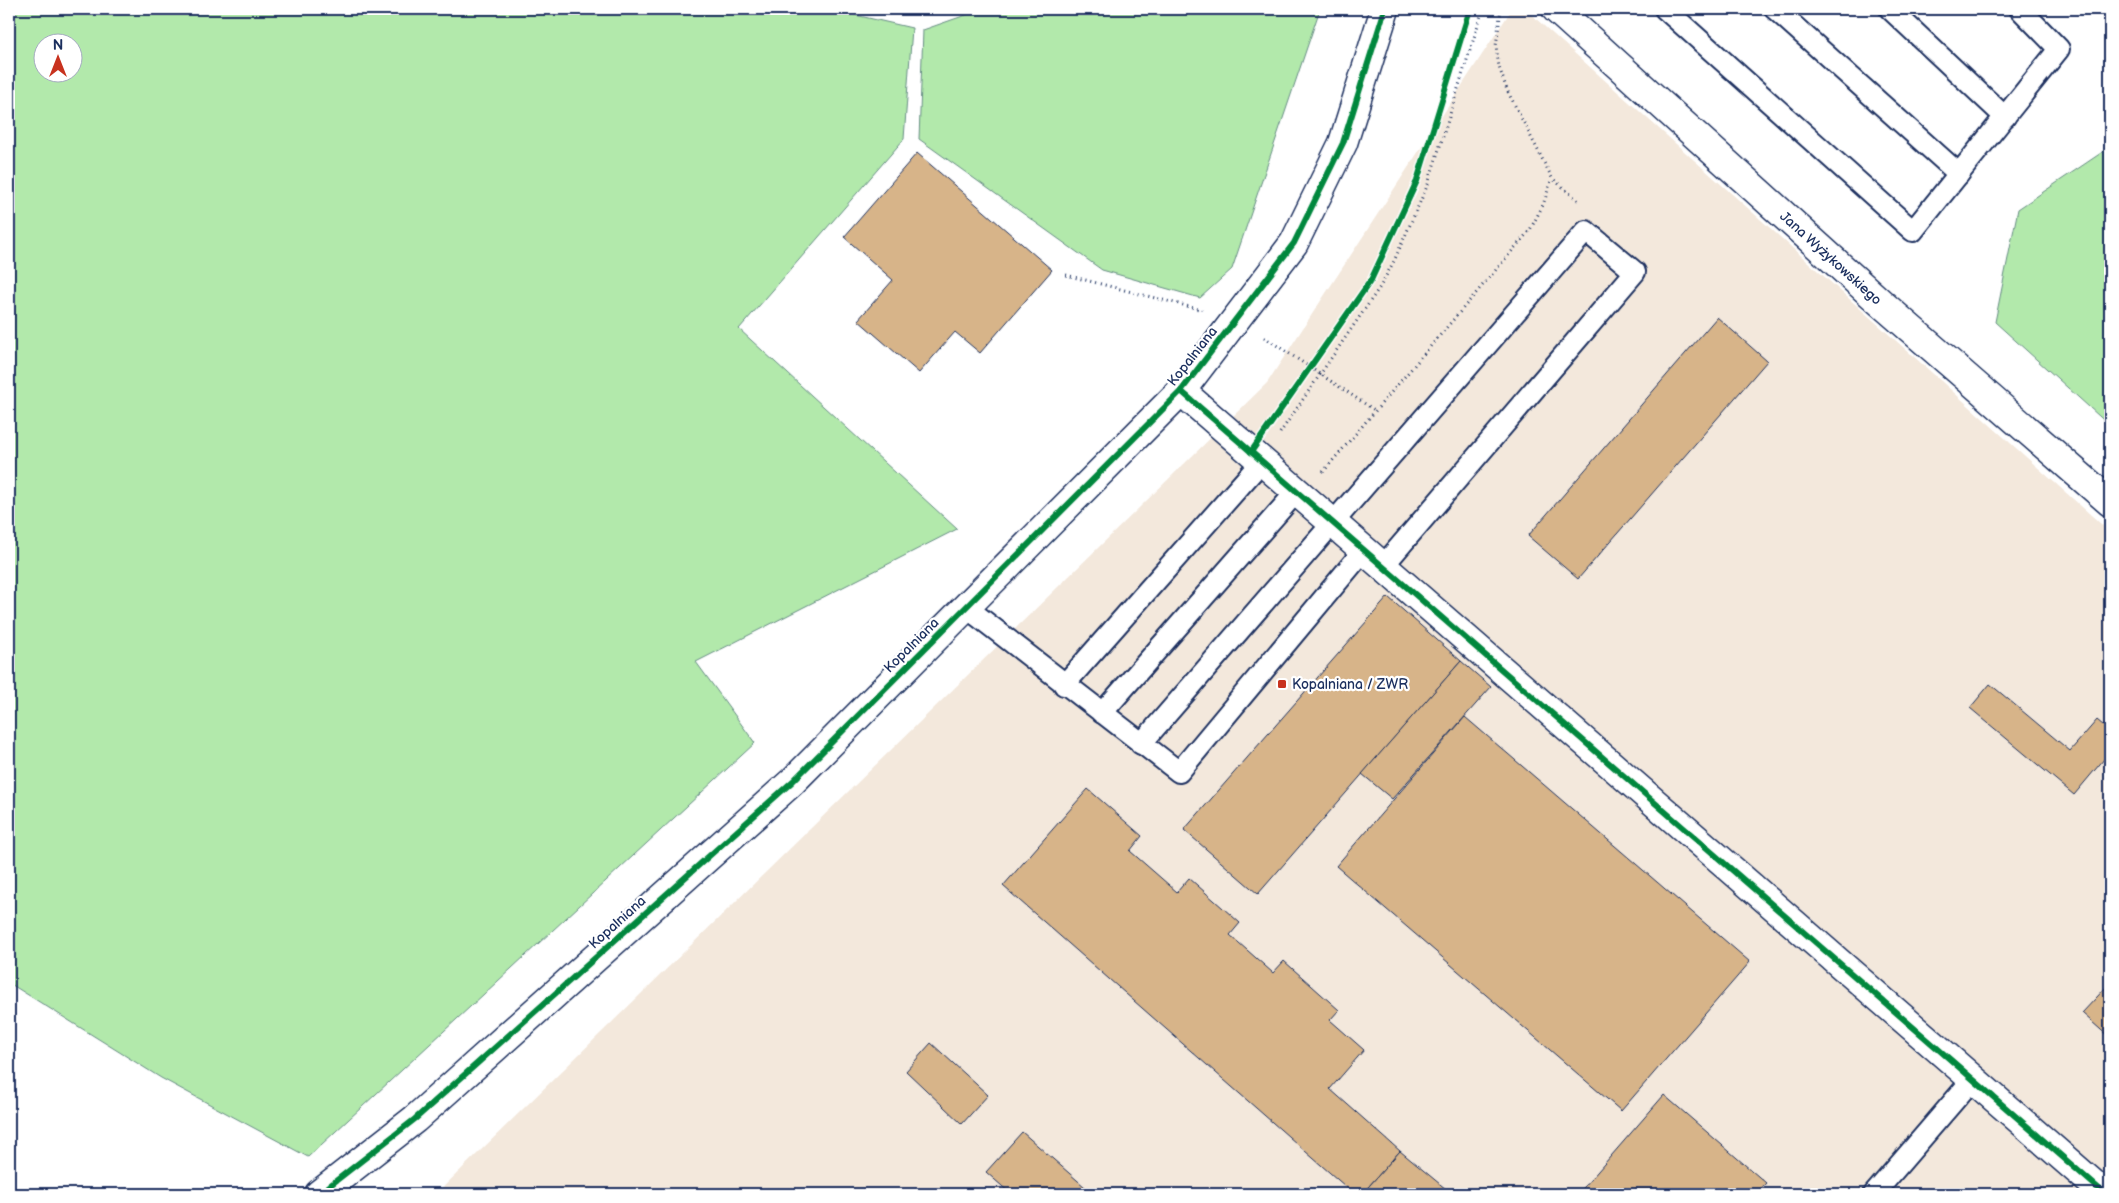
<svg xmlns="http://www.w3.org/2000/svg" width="2119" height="1203" viewBox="0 0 2119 1203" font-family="'Balsamiq Sans',sans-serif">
<rect width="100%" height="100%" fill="#fff"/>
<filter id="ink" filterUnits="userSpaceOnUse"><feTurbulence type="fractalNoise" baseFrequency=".02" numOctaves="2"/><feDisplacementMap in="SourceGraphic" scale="10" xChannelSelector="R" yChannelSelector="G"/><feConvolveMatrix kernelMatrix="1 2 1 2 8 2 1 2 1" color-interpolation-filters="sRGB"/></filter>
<g filter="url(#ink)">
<path fill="#f3e8dc" d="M1512,9H1525L2110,532V1194H436L1267,383Z"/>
<g fill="#b2e9ab" stroke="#668c84" fill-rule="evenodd">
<path d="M9,9H829L912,28L904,139L739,329L957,529L696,662L755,743L308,1157L161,1078L9,983ZM42,42H72V72H42Z"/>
<path d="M983,9H1320L1232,269L1200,298L1102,270L919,139L923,30Z"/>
<path d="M2110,143V426L1995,322L2018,209L2104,151Z"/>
</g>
<g fill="#d7b489" stroke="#1b2f5e">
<path d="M917,153L1052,270L980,353L955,332L919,373L858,320L893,280L844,237Z"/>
<path d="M1717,317L1767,361L1578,579L1528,536Z"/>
<path d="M1388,597L1461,661L1258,894L1184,830Z"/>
<path d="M1461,661L1491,687L1392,799L1362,774Z"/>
<path d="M1990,684L2070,751L2097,720L2110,731V752L2074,795L1970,708Z"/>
<path d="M1465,717L1750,962L1621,1111L1336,866Z"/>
<path d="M1088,789L1142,836L1130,851L1177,892L1189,878L1240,923L1230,935L1273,973L1284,961L1339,1010L1330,1020L1364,1050L1330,1089L1400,1151L1362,1194H1354L1003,886Z"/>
<path d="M2110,983V1038L2082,1013Z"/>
<path d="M931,1043L988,1095L962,1124L906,1071Z"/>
<path d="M1664,1095L1766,1183L1756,1194H1578Z"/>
<path d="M1022,1132L1093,1194H1011L986,1172Z"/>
<path d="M1400,1151L1452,1194H1362Z"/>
</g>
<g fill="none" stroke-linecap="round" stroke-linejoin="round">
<g stroke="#1b2f5e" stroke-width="24">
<g id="lane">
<path d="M1665,9L1913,231L2059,49L2020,9"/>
<path d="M1775,9L1959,174"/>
<path d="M1890,9L2005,117"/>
<path d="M966,607L1179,772L1364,550"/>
<path d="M1064,685L1262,461"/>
<path d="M1102,713L1297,491"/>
<path d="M1141,744L1586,231L1635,272L1383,566"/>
<path d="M1874,1194L1972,1080"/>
</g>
</g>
<g stroke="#1b2f5e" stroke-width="31">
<g id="street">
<path id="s1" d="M1556,9L1881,303L2110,502"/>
<path d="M1181,391L2105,1194"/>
<path d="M319,1194L415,1119L793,781L1181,391L1294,243L1343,143L1385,9"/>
</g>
</g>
<g stroke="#1b2f5e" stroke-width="3" stroke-dasharray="1 4" stroke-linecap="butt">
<path d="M1501,9L1496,46L1499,67L1507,90L1552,178L1580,202"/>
<path d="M1066,275L1202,310"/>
<path d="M1264,337L1376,411"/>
<path d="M1280,433L1380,287L1394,261L1428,184L1483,9"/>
<path d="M1323,472L1530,230L1543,205L1552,178"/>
</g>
<use href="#lane" stroke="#fff" stroke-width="20"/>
<use href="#street" stroke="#fff" stroke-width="28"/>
<g stroke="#fff" stroke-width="9">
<g id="cycleway">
<path d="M1181,391L2105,1194"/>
<path d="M1251,452L1371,280L1417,181L1470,9"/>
<path d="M319,1194L415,1119L793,781L1181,391L1294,243L1343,143L1385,9"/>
</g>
</g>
<use href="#cycleway" stroke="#00873e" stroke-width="6"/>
</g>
</g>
<rect fill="#c8321e" stroke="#fff" stroke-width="2" x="1277" y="679" width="10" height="10" rx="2.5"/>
<g text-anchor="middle" stroke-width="4.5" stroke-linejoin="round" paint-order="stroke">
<g font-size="14" fill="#1b2f5e" stroke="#fff">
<text dy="5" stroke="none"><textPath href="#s1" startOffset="371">Jana Wyżykowskiego</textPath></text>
<text transform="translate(1192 356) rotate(-52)" y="5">Kopalniana</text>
<text transform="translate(911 645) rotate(-45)" y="5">Kopalniana</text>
<text transform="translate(617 922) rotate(-42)" y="5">Kopalniana</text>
</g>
<g font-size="14" fill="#1b2f5e" stroke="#fff" text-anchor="start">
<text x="1292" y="689">Kopalniana / ZWR</text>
</g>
</g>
<rect width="2119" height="1203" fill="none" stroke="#fff" stroke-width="30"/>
<rect x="15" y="15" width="2089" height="1173" fill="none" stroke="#1b2f5e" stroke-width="2" filter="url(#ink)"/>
<g transform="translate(58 58)"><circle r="24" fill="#ffffff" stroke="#a4acbf"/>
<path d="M0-4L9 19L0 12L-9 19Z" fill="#c8321e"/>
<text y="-8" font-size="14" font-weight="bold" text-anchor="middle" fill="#1b2f5e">N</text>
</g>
</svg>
